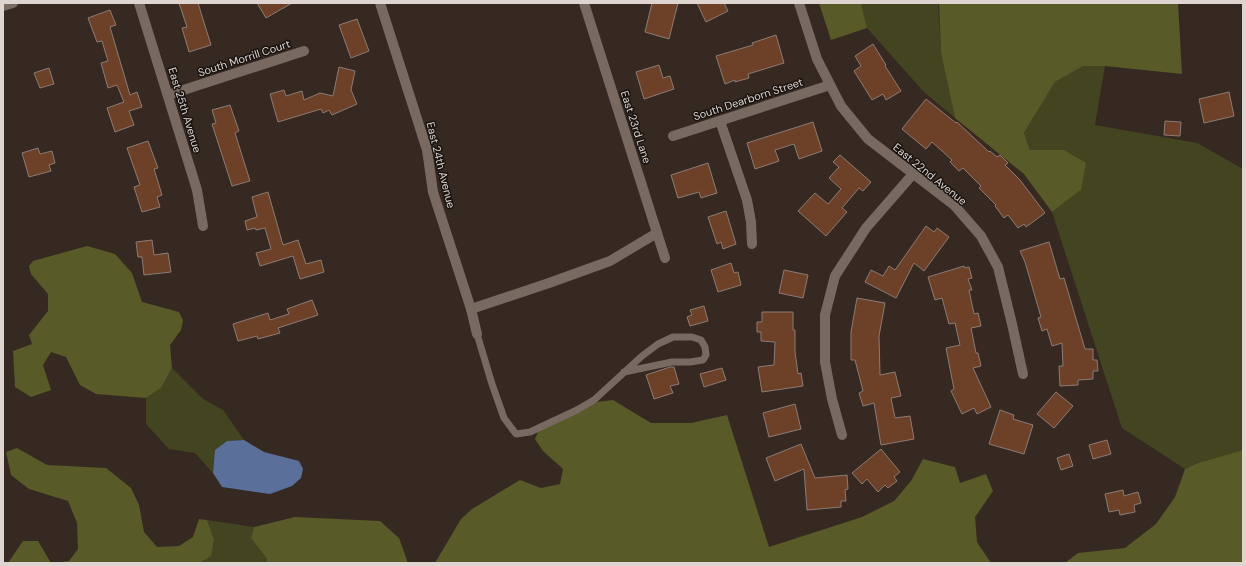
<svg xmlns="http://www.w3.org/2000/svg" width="1246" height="566" viewBox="0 0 1246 566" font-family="'DM Sans',sans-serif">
<rect width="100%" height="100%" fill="#362922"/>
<g fill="#434521">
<path d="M861,3H938L941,53L955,118L924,92L867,28Z"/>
<path d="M1083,65L1105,66L1095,125L1197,143L1243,169V450L1198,463L1185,469L1122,428L1052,212L1081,190L1063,150H1030L1024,133L1055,82Z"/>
<path d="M172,368L203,399L223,410L244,440L227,441L215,450L213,473L195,453L169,449L146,424V398L161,388Z"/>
<path d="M207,520L254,527L251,538L267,559V563H198H199L214,539Z"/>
</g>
<g fill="#585a27">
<path d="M819,3H861L867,28L831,40Z"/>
<path d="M939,3H1178L1182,74L1105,66H1083L1055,82L1024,133L1030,150H1064L1086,163L1081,190L1052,212L1024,174L955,118L941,53Z"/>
<path d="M87,246L115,254L132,273L142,302L179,312L183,320L181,330L170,345L172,368L161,388L146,398L96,394L80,385L66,357L51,352L43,365L51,390L31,397L15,387L13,351L32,344L29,335L48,311V294L31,274L29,266L33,261Z"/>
<path d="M613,400L651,423H691L727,415L769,547L862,517L894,501L911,481L923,459L955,467L960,483L986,474L993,491L975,517L977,542L991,563H435L461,519L472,509L520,480L541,488L560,484L563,469L543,451L535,439L538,432L597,402Z"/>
<path d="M17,448L47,465L106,468L131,488L139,505L144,532L157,547L179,546L193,537L199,519L207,520L214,539L211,556L199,563H54L69,561L78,549L77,523L68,501L29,489L11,475L6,452Z"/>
<path d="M1243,450V563H1065L1078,553L1125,548L1156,524L1175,497L1185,469L1198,463Z"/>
<path d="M295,517L380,521L399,538L408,563H267V559L251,538L254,527Z"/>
<path d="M23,541H38L51,563H8Z"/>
</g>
<path fill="#5a709b" d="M244,440L264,452L299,461L303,469L301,478L292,486L270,494L222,487L213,473L215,450L227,441Z"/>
<g fill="#6d4028" stroke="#8c7c74">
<path d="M179,3H198L211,45L189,52L182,28L187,27Z"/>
<path d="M257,3H292L266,18Z"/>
<path d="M652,3H678L669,39L645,32Z"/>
<path d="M697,3H724L728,11L706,22Z"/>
<path d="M110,10L116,25L110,27L130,95L137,92L142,107L129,111L134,125L115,132L107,108L124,102L117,85L108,88L101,63L108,61L102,41L97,42L88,18Z"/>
<path d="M357,19L369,51L351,58L339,25Z"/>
<path d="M776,35L784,63L748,74L749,78L735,82V80L725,84L716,56L753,45L752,43Z"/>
<path d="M873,44L886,65L885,66L901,91L886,100L883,94L872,100L854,71L861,66L855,56Z"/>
<path d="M659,65L663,78L670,76L674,89L644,99L636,72Z"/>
<path d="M339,67L355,71L351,90L357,104L332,115L329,110L323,113L321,109L278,122L270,94L284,90L286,96L302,91L304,100L320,93L333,96Z"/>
<path d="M49,68L54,84L40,88L34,73Z"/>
<path d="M1229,92L1234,116L1204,123L1199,99Z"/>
<path d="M926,99L956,123L957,122L989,152L990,151L997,157L1000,155L1008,163L1005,165L1020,180L1045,213L1026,227L1024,224L1018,228L1008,215L1004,218L995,206L996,205L979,188L981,186L963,168L959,171L950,162L952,160L932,142L926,149L902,129Z"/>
<path d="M230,105L239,131L235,133L250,181L232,186L212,124L216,123L212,110Z"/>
<path d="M1165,121L1181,122L1180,136L1164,135Z"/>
<path d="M813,122L822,151L799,159L794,144L775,150L779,161L755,169L747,143Z"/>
<path d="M148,141L158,168L154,169L162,195L157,197L160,207L142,212L134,187L140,185L127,148Z"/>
<path d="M38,148L40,154L52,151L55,163L49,165L51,171L29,177L22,153Z"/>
<path d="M840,155L871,182L863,191L859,188L842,208L847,212L826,236L798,211L815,193L828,204L841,189L829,178L839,167L833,162Z"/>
<path d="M708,163L717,193L701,198L699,192L678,198L671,175Z"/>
<path d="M268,192L283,245L298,240L306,264L321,260L324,272L300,279L293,256L260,266L256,253L271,249L265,228L256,230L255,228L247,230L245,221L257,217L252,197Z"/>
<path d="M726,211L736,244L723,249L721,242L717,244L708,217Z"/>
<path d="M926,226L934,232L937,228L949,237L924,271L914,263L896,298L865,282L871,270L883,276L889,266L895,270Z"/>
<path d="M152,240L154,255L168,253L171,272L144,275L142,257H138L136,242Z"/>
<path d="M1049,242L1060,279L1064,278L1085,349H1093V360H1097L1098,371H1093V379L1078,380V385L1060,386L1059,366H1063L1062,343L1052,346L1047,329L1042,331L1038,318L1041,317L1025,262L1020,251Z"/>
<path d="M731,263L734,273L738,272L741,285L718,292L711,270Z"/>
<path d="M964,266L965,268L969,267L972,278L968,279L972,290H969L974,314L978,313L981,326L971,328L976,353H978L981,366L973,368L991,407L977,414L974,408L962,414L951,391L954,389L946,348L960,345L955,323L949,324L942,298L935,300L928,277Z"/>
<path d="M784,270L808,275L803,298L779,293Z"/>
<path d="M857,298L885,303L879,336L880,375L895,372L901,396L891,398L895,418L910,416L914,439L881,445L874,403L863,406L859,393L863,391L855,360H851V332Z"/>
<path d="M312,300L318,315L278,328L280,333L258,339L257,336L238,341L233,324L268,313L270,320L289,314L287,309Z"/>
<path d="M704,306L708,321L690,326L687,317L692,315L690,310Z"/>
<path d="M762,312H793V330H795V352L798,374L801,373L803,386L762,392L758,367L774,365L775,342L761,341V332H757V322H762Z"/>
<path d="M670,367H674L679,384L670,386L673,393L654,399L646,375Z"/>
<path d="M722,368L726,380L704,387L700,374Z"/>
<path d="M1056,392L1073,406L1054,428L1037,414Z"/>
<path d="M795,404L801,429L769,437L763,413Z"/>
<path d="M1000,410L1014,415L1013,419L1033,425L1024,454L989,444Z"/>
<path d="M1107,440L1111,454L1093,459L1089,445Z"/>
<path d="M801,444L815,478L847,475L848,489L845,490L846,501H841V507L807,510L804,469L775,481L766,458Z"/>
<path d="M881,449L900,472L894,477L897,481L888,488L885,485L878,492L867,479L862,484L852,473Z"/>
<path d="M1069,454L1073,466L1061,470L1057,458Z"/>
<path d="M1123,490L1124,496L1138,492L1141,503L1134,505L1135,512L1120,515L1119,510L1109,512L1105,494Z"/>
</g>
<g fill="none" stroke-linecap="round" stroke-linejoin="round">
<path stroke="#786961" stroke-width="7" d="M477,334L492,384L504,418L516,434L530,432L577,410L594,400L642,356L658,344L673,337H692L701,340L705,347L706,355L703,360L690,362H672L624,372"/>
<g stroke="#786961" stroke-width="10">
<path d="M139,3L197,190L203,226"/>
<path d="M380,3L427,150L433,192L471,309L477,334"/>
<path d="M584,3L665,258"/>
<path d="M799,3L817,59L841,106L868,139L954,205L981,236L998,267L1012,324L1023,374"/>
<path d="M3,6L13,3"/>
<path d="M168,95L304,51"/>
<path d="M720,121L747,200L751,222L752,244"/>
<path d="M673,136L830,85"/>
<path d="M471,309L549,283L610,261L657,233"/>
<path d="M842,435L832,399L825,362V315L835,276L866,228L913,174"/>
</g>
</g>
<g text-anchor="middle" stroke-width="3" stroke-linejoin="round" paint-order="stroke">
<g font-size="11" fill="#ded5d1" stroke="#191310">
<text transform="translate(244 58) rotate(-18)" y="4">South Morrill Court</text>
<text transform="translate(748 99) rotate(-18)" y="4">South Dearborn Street</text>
<text transform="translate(185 110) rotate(73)" y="4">East 25th Avenue</text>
<text transform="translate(636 127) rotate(72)" y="4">East 23rd Lane</text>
<text transform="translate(441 165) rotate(76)" y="4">East 24th Avenue</text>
<text transform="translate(930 174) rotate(39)" y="4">East 22nd Avenue</text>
</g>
</g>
<rect width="1246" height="566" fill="none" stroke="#ded5d1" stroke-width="8"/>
</svg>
